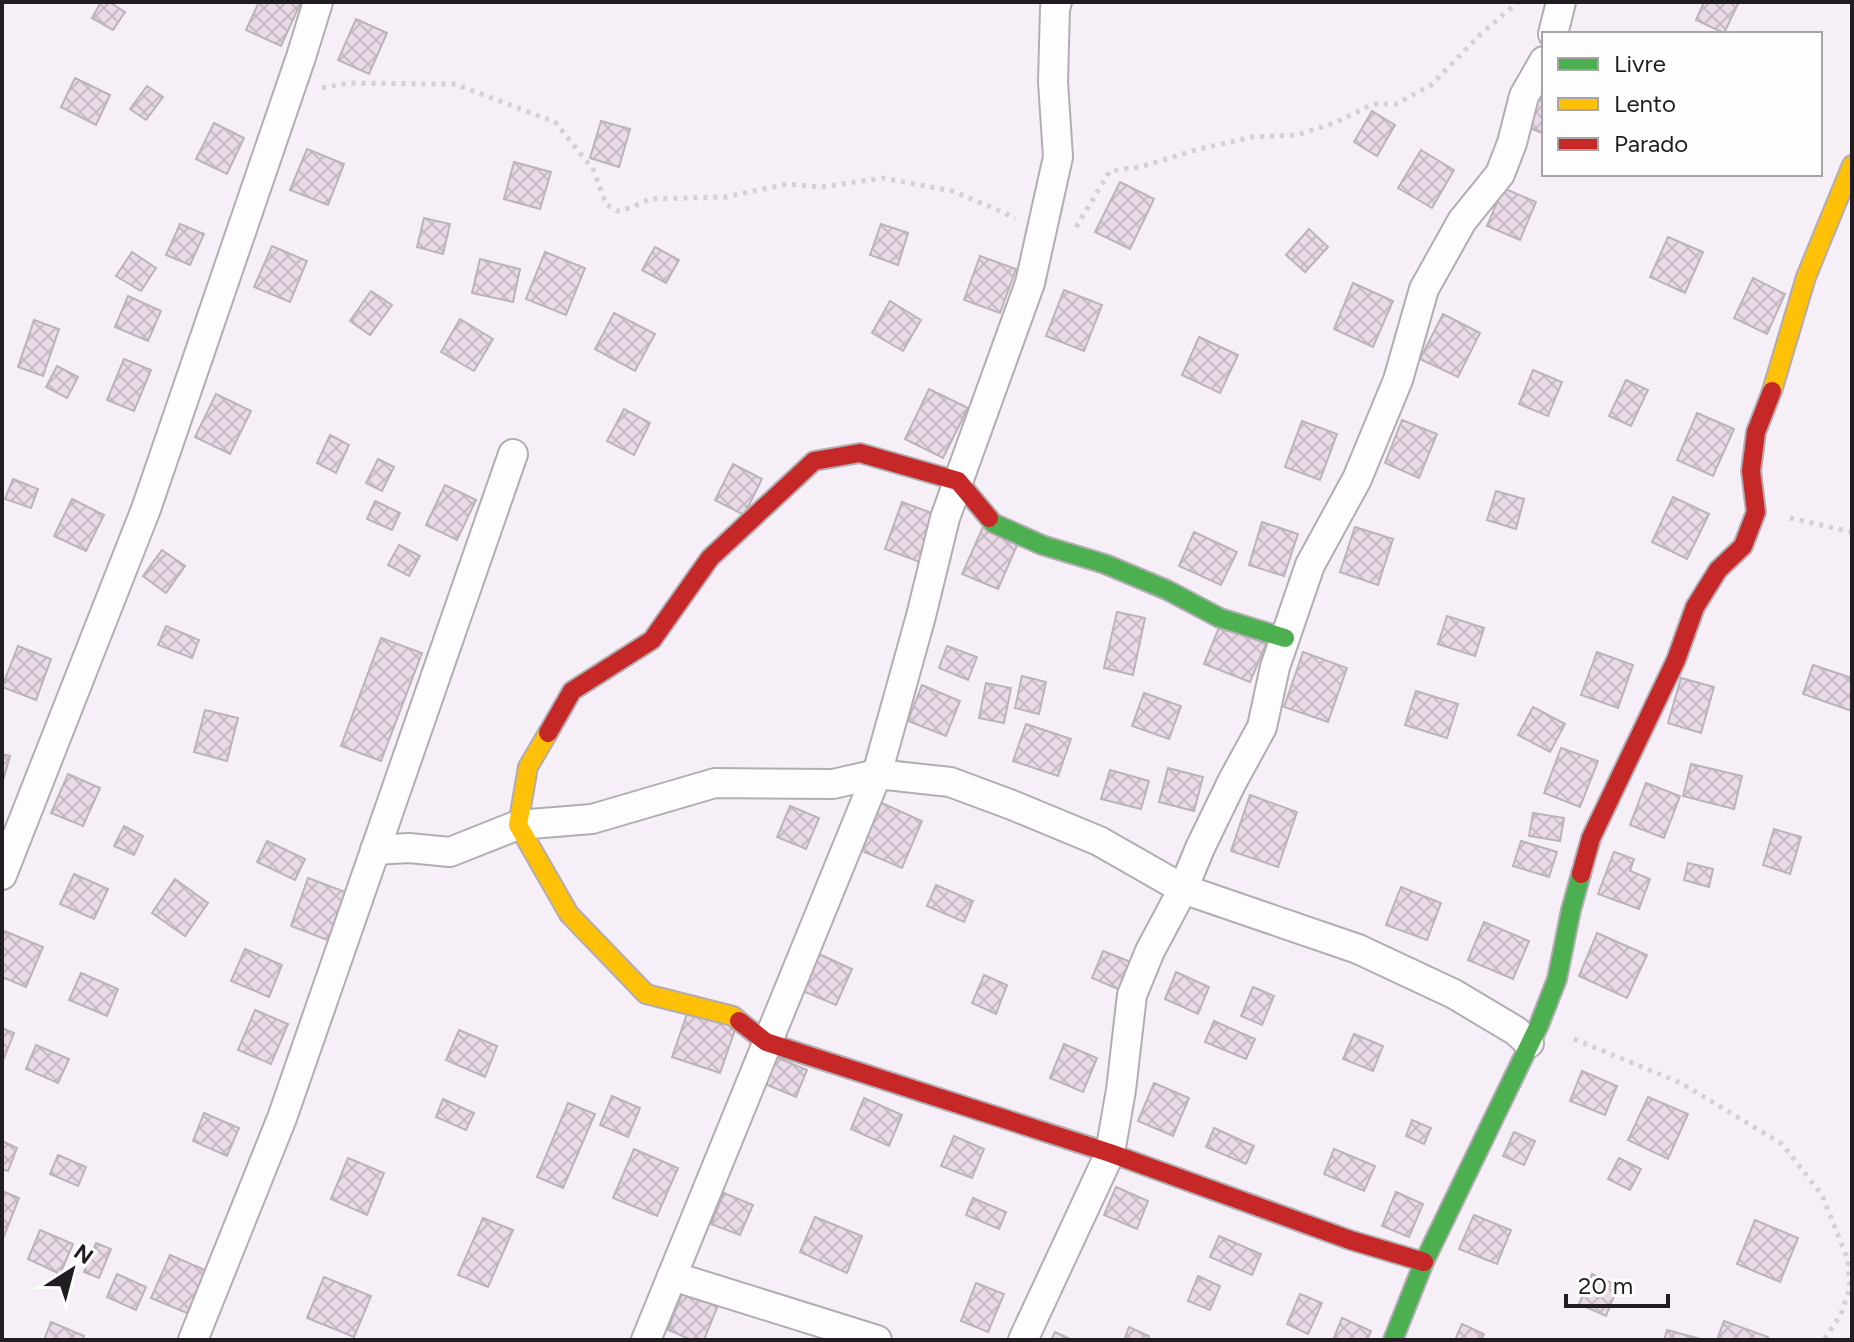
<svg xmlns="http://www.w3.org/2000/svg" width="1854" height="1342" viewBox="0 0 1854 1342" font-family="Figtree,sans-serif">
<defs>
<pattern id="building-cross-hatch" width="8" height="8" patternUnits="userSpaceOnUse" patternTransform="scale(2)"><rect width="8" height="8" fill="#ead9e6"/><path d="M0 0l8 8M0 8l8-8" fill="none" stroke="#c8bac5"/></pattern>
</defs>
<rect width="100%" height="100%" fill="#f6eff8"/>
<g fill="url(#building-cross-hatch)" stroke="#bab4ba" stroke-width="2">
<path d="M101,2H109L125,12L113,30L92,18Z"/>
<path d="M259,2H301L281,46L246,30Z"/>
<path d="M1704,2H1739L1724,33L1696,20Z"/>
<path d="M356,19L387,33L369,74L338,60Z"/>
<path d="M1544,77V134L1523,125Z"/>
<path d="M75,78L110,95L96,125L61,107Z"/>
<path d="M147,86L163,97L146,120L130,109Z"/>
<path d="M1372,111L1395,125L1377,156L1354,142Z"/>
<path d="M601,121L630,129L619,167L590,158Z"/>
<path d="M214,123L244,138L227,174L196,159Z"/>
<path d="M307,149L344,164L328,205L290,190Z"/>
<path d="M1421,150L1454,170L1432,208L1398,188Z"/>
<path d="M514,162L551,172L540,209L504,199Z"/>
<path d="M1120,182L1154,199L1130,249L1095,232Z"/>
<path d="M1503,188L1536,202L1520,240L1487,226Z"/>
<path d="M424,218L450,224L443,254L417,247Z"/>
<path d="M180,224L204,234L190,265L166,255Z"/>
<path d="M881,224L908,233L898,265L870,255Z"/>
<path d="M1309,229L1328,247L1305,272L1286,255Z"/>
<path d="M1668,237L1703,252L1685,293L1650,277Z"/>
<path d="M272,246L307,261L290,302L254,287Z"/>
<path d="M655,247L679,260L666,283L642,270Z"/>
<path d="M132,252L156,268L141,291L116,276Z"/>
<path d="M545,252L585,268L566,315L526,299Z"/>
<path d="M980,256L1016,269L1000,313L964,300Z"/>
<path d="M480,259L520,269L513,302L472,293Z"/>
<path d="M1753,278L1785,294L1767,334L1734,318Z"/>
<path d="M1353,283L1393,301L1373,347L1334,329Z"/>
<path d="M1064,290L1102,305L1084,351L1046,336Z"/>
<path d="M371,291L392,305L370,335L350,321Z"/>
<path d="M128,296L161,311L148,341L115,327Z"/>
<path d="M890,301L921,320L903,351L872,333Z"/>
<path d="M614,313L655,334L635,371L595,349Z"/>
<path d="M1443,314L1480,333L1458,377L1420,359Z"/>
<path d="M460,319L493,339L474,371L441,352Z"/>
<path d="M34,320L59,329L43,376L18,367Z"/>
<path d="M1199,337L1238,355L1220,393L1182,375Z"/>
<path d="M124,359L151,370L134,411L107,400Z"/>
<path d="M57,366L78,377L67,398L46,387Z"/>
<path d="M1533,370L1562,382L1548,416L1519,404Z"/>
<path d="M1626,380L1648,390L1631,426L1609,416Z"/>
<path d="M929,389L968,408L943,458L905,439Z"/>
<path d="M216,394L251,411L230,454L195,437Z"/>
<path d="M624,409L650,423L634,455L607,441Z"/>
<path d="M1697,413L1734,429L1713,476L1677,460Z"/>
<path d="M1402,420L1437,434L1419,478L1385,463Z"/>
<path d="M1302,421L1337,434L1320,480L1285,467Z"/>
<path d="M330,435L349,445L336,473L317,463Z"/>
<path d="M378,459L394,467L382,491L366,483Z"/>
<path d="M733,464L762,479L744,515L715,500Z"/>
<path d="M13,479L38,489L31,508L5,499Z"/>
<path d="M445,485L476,500L457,540L426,525Z"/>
<path d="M1496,491L1524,499L1516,529L1487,520Z"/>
<path d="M1673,497L1709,514L1687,559L1652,542Z"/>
<path d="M72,499L104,515L86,551L54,536Z"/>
<path d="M375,501L400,513L392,530L367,519Z"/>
<path d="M902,502L937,515L920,562L885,549Z"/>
<path d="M1262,522L1298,534L1284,576L1249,565Z"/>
<path d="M983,527L1018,543L998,589L962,574Z"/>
<path d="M1355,527L1393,539L1378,585L1340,572Z"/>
<path d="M1194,532L1237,552L1221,585L1179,566Z"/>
<path d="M399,545L420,556L409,576L388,565Z"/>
<path d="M162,550L185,566L166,593L143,576Z"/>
<path d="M1117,612L1145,618L1133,675L1104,668Z"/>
<path d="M1447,616L1484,628L1475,656L1438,644Z"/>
<path d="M1220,625L1266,644L1250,682L1204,664Z"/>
<path d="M166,626L199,640L192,658L158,645Z"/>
<path d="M381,638L422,653L381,761L341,746Z"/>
<path d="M18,646L51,659L36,700L2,687Z"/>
<path d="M947,646L977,657L968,680L939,668Z"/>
<path d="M1303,652L1347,668L1328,722L1284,707Z"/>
<path d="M1597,652L1633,665L1618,708L1581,695Z"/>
<path d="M1813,665L1852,678V711L1803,694Z"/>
<path d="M1022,676L1046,682L1039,714L1015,708Z"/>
<path d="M1681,678L1714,687L1701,733L1668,723Z"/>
<path d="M986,683L1011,688L1004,723L979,718Z"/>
<path d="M922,685L960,701L946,736L908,721Z"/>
<path d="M1416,691L1458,704L1447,738L1405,725Z"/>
<path d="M1144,693L1181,706L1169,739L1132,726Z"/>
<path d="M1533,707L1565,724L1550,752L1518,735Z"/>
<path d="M205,710L238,718L227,761L194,752Z"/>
<path d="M1026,724L1071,739L1058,776L1013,761Z"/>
<path d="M1561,748L1598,761L1580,807L1544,793Z"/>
<path d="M2,754L10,756L2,784Z"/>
<path d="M1691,764L1742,776L1734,809L1683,796Z"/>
<path d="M1168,768L1203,777L1194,811L1159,802Z"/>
<path d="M1110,770L1149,781L1141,809L1101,799Z"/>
<path d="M68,774L100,788L83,826L51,813Z"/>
<path d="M1646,783L1680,796L1664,838L1630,825Z"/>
<path d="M1250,795L1297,812L1278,867L1231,851Z"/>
<path d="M875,800L922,821L902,868L855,848Z"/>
<path d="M790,806L819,818L806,849L777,837Z"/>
<path d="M1533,813L1564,818L1560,841L1529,836Z"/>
<path d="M124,826L143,836L134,855L114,846Z"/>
<path d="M1774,829L1801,837L1790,874L1763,865Z"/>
<path d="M267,841L305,859L295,880L257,862Z"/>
<path d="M1521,841L1557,852L1549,877L1513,866Z"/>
<path d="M1614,852L1634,859L1630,871L1650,879L1639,909L1598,894Z"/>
<path d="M1688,863L1713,869L1709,887L1684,880Z"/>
<path d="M74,874L108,889L94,919L60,904Z"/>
<path d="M308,878L348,893L330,941L291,926Z"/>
<path d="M175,879L208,903L185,936L152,913Z"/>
<path d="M936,885L973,901L964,922L927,906Z"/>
<path d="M1401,887L1441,903L1427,940L1386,925Z"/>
<path d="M1484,922L1529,941L1513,979L1468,960Z"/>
<path d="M2,930L43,947L26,987L2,977Z"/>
<path d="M1597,933L1647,955L1627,998L1579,976Z"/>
<path d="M245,949L282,965L269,997L231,981Z"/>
<path d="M1103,951L1131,962L1120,990L1092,978Z"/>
<path d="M819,954L852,969L836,1005L803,991Z"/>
<path d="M1176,972L1209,987L1198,1014L1165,999Z"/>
<path d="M81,973L118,989L107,1016L69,1000Z"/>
<path d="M984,975L1007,985L996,1014L972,1003Z"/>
<path d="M1253,987L1274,996L1262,1025L1241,1016Z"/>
<path d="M255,1010L288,1024L271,1064L238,1050Z"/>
<path d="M688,1011L736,1027L720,1073L672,1057Z"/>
<path d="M1214,1021L1255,1039L1246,1059L1205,1042Z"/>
<path d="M2,1028L14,1033L2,1063Z"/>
<path d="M459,1030L497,1046L485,1077L446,1060Z"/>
<path d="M1354,1034L1383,1046L1373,1071L1343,1059Z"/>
<path d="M1064,1044L1097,1058L1083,1092L1050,1078Z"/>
<path d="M36,1045L69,1059L58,1083L26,1069Z"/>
<path d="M776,1057L807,1070L796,1097L765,1084Z"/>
<path d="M1582,1071L1617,1086L1605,1115L1570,1101Z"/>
<path d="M1154,1083L1189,1098L1173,1136L1138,1121Z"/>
<path d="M612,1096L640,1108L628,1137L600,1125Z"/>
<path d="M1648,1097L1688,1114L1668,1159L1628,1140Z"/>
<path d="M864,1098L902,1115L889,1146L851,1129Z"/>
<path d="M443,1099L474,1113L466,1130L436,1117Z"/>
<path d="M568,1103L595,1114L563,1188L537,1177Z"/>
<path d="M204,1113L239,1128L227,1156L193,1141Z"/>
<path d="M1412,1120L1431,1128L1424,1144L1406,1136Z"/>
<path d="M1214,1128L1254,1146L1246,1164L1206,1147Z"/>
<path d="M1514,1132L1535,1141L1524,1165L1503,1156Z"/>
<path d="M954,1136L984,1149L972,1178L941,1166Z"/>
<path d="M2,1141L17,1148L8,1171L2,1169Z"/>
<path d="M634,1149L678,1168L657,1216L613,1198Z"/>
<path d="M1334,1149L1375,1166L1364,1191L1324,1174Z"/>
<path d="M58,1155L86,1167L78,1186L50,1174Z"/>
<path d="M348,1158L384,1173L367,1215L331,1199Z"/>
<path d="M1619,1158L1641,1169L1630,1190L1608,1179Z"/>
<path d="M1116,1187L1148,1201L1137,1229L1104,1215Z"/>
<path d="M2,1191L19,1198L4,1236L2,1235Z"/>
<path d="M1396,1192L1423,1204L1409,1237L1382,1226Z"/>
<path d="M724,1193L753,1205L740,1235L711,1224Z"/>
<path d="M973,1198L1006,1212L999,1229L966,1215Z"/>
<path d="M1474,1215L1511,1230L1497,1264L1459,1249Z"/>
<path d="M815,1217L862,1236L847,1273L800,1252Z"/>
<path d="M483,1218L513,1230L488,1287L458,1275Z"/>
<path d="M1755,1220L1798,1238L1780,1282L1737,1264Z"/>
<path d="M40,1230L73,1244L60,1274L28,1259Z"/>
<path d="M1219,1236L1261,1254L1252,1275L1210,1257Z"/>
<path d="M96,1243L111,1249L99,1278L84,1272Z"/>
<path d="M170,1255L212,1273L194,1316L151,1298Z"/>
<path d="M117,1274L146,1287L136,1310L107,1297Z"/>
<path d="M1592,1274L1618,1286L1606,1316L1579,1304Z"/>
<path d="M1198,1276L1220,1286L1210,1310L1188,1301Z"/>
<path d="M324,1277L371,1296L354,1337L307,1318Z"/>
<path d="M976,1283L1004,1294L988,1332L961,1321Z"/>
<path d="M683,1291L718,1305L704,1340H692L668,1330Z"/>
<path d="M1300,1294L1322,1303L1308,1334L1287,1324Z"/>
<path d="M1342,1318L1371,1331L1367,1340H1333Z"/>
<path d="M1724,1321L1768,1337L1767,1340H1717Z"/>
<path d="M51,1322L84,1336L82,1340H44Z"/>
<path d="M1462,1324L1484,1334L1481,1340H1455Z"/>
<path d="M1129,1327L1149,1336L1148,1340H1124Z"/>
<path d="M1667,1330L1701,1339L1700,1340H1664Z"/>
<path d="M1055,1332L1072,1340H1051Z"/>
</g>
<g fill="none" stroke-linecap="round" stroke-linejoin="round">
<g stroke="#b2acb3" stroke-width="32">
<g id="street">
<path d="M1553,34L1561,2"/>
<path d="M375,850L409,848L450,852L518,825L592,819L715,783L833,784L877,774L950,782L1012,805L1099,841L1183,889L1358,949L1454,994L1516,1031L1529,1043"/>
<path d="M2,875L146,509L301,57L318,2"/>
<path d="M672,1276L877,1340"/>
<path d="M193,1340L282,1118L513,454"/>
<path d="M646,1340L877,774L921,616L945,518L1030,283L1058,157L1053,82L1055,8L1057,2"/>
<path d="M1023,1340L1110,1153L1121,1090L1132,995L1150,951L1183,889L1200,848L1232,782L1262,727L1275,667L1310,565L1357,479L1398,380L1424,289L1462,221L1500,174L1512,143L1524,96L1544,61"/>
</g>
</g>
<g stroke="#b2acb3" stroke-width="22">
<g id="fast">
<path d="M989,518L993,523L1042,545L1105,564L1167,590L1220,618L1285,638"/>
<path d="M1393,1340L1424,1262L1539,1025L1557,979L1571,910L1581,874"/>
</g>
</g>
<g stroke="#b2acb3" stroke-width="22">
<g id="slow">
<path d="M1772,391L1806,277L1852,165"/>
<path d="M548,733L528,767L518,825L569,914L646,994L733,1016L739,1021"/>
</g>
</g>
<g stroke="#b2acb3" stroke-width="22">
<g id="jam">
<path d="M548,733L572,691L652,640L710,558L814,461L860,453L958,481L989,518"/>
<path d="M1581,874L1591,838L1676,660L1695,607L1718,570L1743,546L1756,512L1751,471L1756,432L1772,391"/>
<path d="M739,1021L766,1042L1110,1153L1350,1240L1424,1262"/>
</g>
</g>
<g stroke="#d4d1d4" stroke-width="5" stroke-dasharray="4 6" stroke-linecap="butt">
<path d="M322,88L348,83L455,84L555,122L593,169L606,204L617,211L630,208L650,199L726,197L787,184L821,187L883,178L952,191L1003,212L1015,219"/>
<path d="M1076,227L1110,171L1140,167L1199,149L1252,137L1297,135L1337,122L1373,104H1396L1431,85L1481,34L1518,2"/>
<path d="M1790,518L1852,532"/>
<path d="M1574,1039L1681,1083L1782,1144L1822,1195L1848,1260L1850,1288L1841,1314L1824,1340"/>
</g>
<use href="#street" stroke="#fefdfe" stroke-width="28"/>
<use href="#fast" stroke="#4caf50" stroke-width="18"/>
<use href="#slow" stroke="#ffc107" stroke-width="18"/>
<use href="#jam" stroke="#c62828" stroke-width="18"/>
</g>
<rect width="1854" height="1342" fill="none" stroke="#211c22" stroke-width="8"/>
<rect x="1542" y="32" width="280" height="144" fill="#fefefe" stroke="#a6a4a6" stroke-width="2"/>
<rect x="1558" y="58" width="40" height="12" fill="#4caf50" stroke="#a6a4a6" stroke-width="2"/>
<text x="1614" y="72" font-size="24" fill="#211c22">Livre</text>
<rect x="1558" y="98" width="40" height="12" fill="#ffc107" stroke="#a6a4a6" stroke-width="2"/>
<text x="1614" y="112" font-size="24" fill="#211c22">Lento</text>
<rect x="1558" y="138" width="40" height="12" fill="#c62828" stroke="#a6a4a6" stroke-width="2"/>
<text x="1614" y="152" font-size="24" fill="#211c22">Parado</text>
<g transform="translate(72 1270) rotate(36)" stroke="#fefefe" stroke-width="6" paint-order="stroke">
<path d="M0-6L14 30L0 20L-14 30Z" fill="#211c22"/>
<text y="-12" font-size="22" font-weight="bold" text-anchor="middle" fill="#211c22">N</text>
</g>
<path d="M1566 1294v12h102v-12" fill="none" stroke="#211c22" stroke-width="4"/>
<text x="1578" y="1294" font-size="24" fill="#211c22" stroke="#fefefe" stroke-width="6" paint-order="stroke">20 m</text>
</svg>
